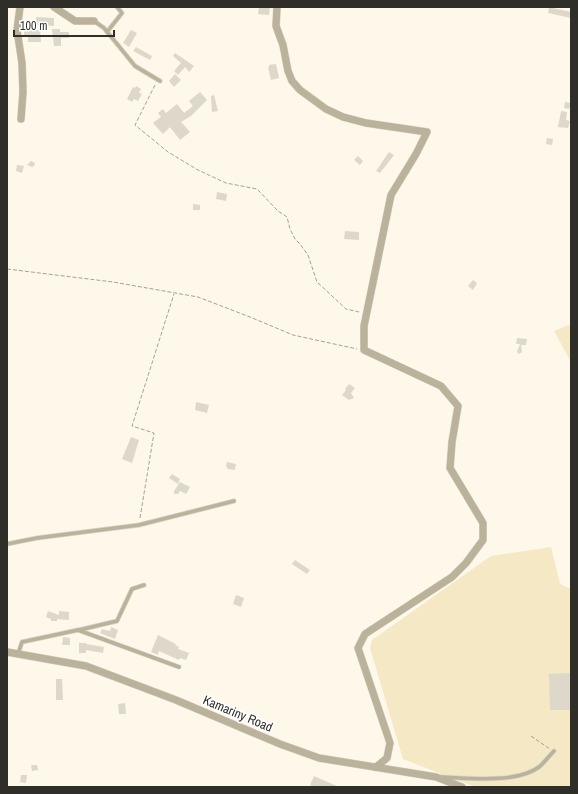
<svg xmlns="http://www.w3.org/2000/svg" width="578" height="794" viewBox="0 0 578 794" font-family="'Archivo Narrow',sans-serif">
<rect width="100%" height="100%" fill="#fdf8e9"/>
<g fill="#f4e8c5">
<path d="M571,324V362L554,331Z"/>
<path d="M551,547L560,584L571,589V787H475L403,759L370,648L372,640L491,556Z"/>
</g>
<g fill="#ddd8ca">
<path d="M259,7H270L269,15L258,14Z"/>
<path d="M549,7L571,12V18L548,13Z"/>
<path d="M36,17L54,18V26L36,25Z"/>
<path d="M52,29H60V32H69V38H61V46H54Z"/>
<path d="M40,30L41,42H28V36H24V31Z"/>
<path d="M131,30L137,33L129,47L123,43Z"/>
<path d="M136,47L152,56L150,60L133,51Z"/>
<path d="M175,53L194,66L189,72L185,67L178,75L174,71L181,63L173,56Z"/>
<path d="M276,64L279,78L271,80L268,67H269V65Z"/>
<path d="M175,74L181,80L174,87L169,81Z"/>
<path d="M136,86L141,89L139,93L142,94L138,101L134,99L132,102L127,99L133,87L135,88Z"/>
<path d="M200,92L207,100L191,116L181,122L190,132L180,140L170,127L163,134L153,123L161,117L158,113L163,109L166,113L177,104L184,113L193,106L189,101Z"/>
<path d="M214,95L218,111L212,112L211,96Z"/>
<path d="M565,102L571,103L569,109L564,108Z"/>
<path d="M561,111L567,112L566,120L570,121L568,128L558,127Z"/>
<path d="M547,138L553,139L552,145L546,144Z"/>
<path d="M389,152L394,155L380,173L376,171Z"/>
<path d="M358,156L363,161L360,165L354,160Z"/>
<path d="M31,161L35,163L34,166L32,167L27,165Z"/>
<path d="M17,165L24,166L22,173L16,171Z"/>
<path d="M217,192L227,194L226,201L216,199Z"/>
<path d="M193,204L200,205V210H193Z"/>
<path d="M345,231L359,232V240L344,239Z"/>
<path d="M473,280L477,283L473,290L468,286Z"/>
<path d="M517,338L527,339L526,345H521L522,352L519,354L517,352L520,344H516Z"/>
<path d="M349,384L355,388L351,393L354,398L349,400L342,395L346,390L345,389Z"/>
<path d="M196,402L209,405L207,413L195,410Z"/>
<path d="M131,437L139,440L132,463L122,459Z"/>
<path d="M227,462L236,464L235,470L228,469L226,466Z"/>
<path d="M172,474L180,479L178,484L169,478Z"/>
<path d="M180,482L190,487L186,494L180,491L178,494H174V491Z"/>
<path d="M295,560L310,570L307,574L292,564Z"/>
<path d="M236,595L244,598L241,607L233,604Z"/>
<path d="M48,611L59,615V611L69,612V620L57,619V621H51V619L46,617Z"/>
<path d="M111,627L118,630L115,639L100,633L102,629L110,631Z"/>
<path d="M158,635L176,644L175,645L179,647L178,649L189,653L186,660L180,658L179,660L159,651L158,655L151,652Z"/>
<path d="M63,637L70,638V645H62Z"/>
<path d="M79,643H86V644L104,647L103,653L86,650V653H79Z"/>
<path d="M570,673L571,710H550L549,674Z"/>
<path d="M56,679H62L63,700H56Z"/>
<path d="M125,703L126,714H119L118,704Z"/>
<path d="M31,765H37L38,770L32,771Z"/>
<path d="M21,775H27L26,783L20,782Z"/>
<path d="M314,776L339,787H314L310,785Z"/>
</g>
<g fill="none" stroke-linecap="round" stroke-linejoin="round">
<g stroke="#d8d4c6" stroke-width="5">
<g id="lane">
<path d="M94,21L104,28L135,66L160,81"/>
<path d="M107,32L122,13L117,7"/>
<path d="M7,544L37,538L139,525L234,501"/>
<path d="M79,630L117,621L132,589L144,585"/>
<path d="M18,654L22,642L78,630L179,667"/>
<path d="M441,777C468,778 516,784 539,767C544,763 549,756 554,751"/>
</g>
</g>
<g stroke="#d8d4c6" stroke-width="8">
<g id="street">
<path d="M20,7L17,30L22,63L23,92L21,119"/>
<path d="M54,7L75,21H94"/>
<path d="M277,7L276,26L283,45L288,71L292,81L300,90L326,109L343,117L366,123L427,132L416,154L391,195L364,326V350L441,386L458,406L452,442L450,468L483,523V540L466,563L452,577L365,634L358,648L390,743L387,758L376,767"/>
<path d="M7,652L86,666L176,700L280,744L319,758L436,777L462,787"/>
</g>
</g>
<g stroke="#a4a196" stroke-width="1" stroke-dasharray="4 2" stroke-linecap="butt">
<path d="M155,85L135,125L168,152L198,170L226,183L257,189L278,211L287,217L290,229L295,239L300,244L308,255L317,282L346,309L359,312"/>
<path d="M7,269L113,282L198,297L250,317L293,335L357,349"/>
<path d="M140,518L154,433L132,426L174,294"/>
<path d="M531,736L550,749"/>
</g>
<use href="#lane" stroke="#bab29a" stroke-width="3.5"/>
<use href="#street" stroke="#bab29a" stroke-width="7"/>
</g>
<g text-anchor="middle" stroke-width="3.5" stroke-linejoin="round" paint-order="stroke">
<g font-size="13" fill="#302e29" stroke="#fff">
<text transform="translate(238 713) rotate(23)" y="5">Kamariny Road</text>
</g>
</g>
<rect width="578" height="794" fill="none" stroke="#302e29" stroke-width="16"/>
<path d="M14 30v6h100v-6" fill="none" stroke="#302e29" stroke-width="2"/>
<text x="20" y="30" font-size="12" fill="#302e29" stroke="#ffffff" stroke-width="3" paint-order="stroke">100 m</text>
</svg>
